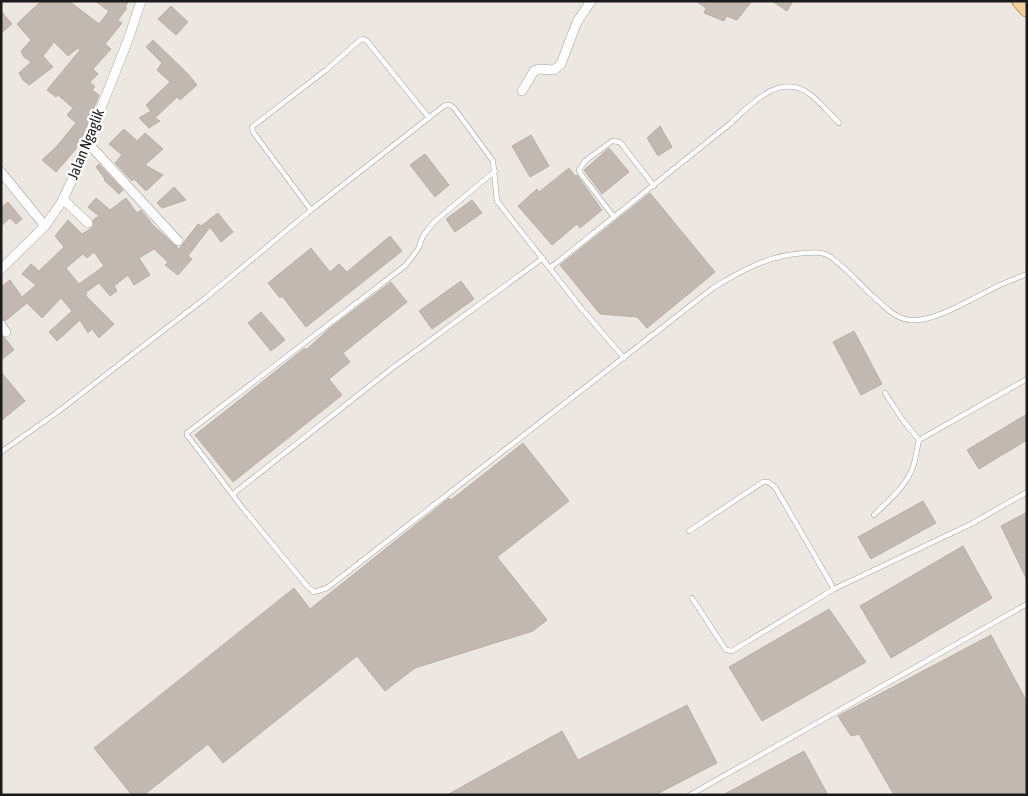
<svg xmlns="http://www.w3.org/2000/svg" width="1028" height="796" viewBox="0 0 1028 796" font-family="'Asap Condensed',sans-serif">
<rect width="100%" height="100%" fill="#ece8e1"/>
<g fill="#c0b8b1" stroke="#bcafa4" fill-rule="evenodd">
<path d="M41,1H69L99,24L109,11L95,1H129L125,7L127,8L118,20L122,23L105,44L111,49L93,69L98,74L90,82L95,87L92,90L99,95L82,138L75,150L56,172L42,160L56,147L76,123L67,115L73,108L58,95L56,97L47,90L80,50L78,48L68,56L54,42L43,56L53,67L29,85L23,80L19,73L31,62L24,57L21,51L31,40L17,24Z"/>
<path d="M696,1H752L737,20L726,16L724,21L704,13L706,8Z"/>
<path d="M772,1H793L787,11Z"/>
<path d="M171,6L188,22L176,35L158,19Z"/>
<path d="M1,11L12,24L1,33Z"/>
<path d="M153,40L188,74L197,85L180,100L177,97L155,118L160,121L149,128L139,118L151,111L146,105L170,82L157,70L162,63L146,47Z"/>
<path d="M660,126L672,147L658,156L647,138Z"/>
<path d="M124,129L137,141L145,133L163,149L145,165L163,175L146,191L134,179L132,181L115,163L122,155L109,144Z"/>
<path d="M531,135L549,166L530,177L512,146Z"/>
<path d="M609,148L629,172L602,194L584,170Z"/>
<path d="M425,154L449,185L435,197L410,165Z"/>
<path d="M99,164L123,190L119,194L104,180L105,179L96,167Z"/>
<path d="M569,168L575,176L577,175L602,210L580,228L577,224L552,245L518,206L537,189L539,192Z"/>
<path d="M174,187L186,200L162,208L157,203Z"/>
<path d="M650,193L715,272L647,328L637,317L600,314L560,265Z"/>
<path d="M96,198L110,210L126,198L137,213L141,210L153,225L179,249L198,224L201,226L218,213L233,232L221,242L210,227L188,256L192,259L178,275L165,265L168,262L154,249L139,258L150,275L134,285L128,275L114,286L117,291L110,296L99,283L86,292L87,294L85,295L114,324L99,338L92,329L88,333L80,320L57,341L49,332L72,311L61,298L42,318L27,303L5,321L1,319V287L10,280L22,297L36,285L22,274L31,264L39,271L64,247L55,236L68,220L82,234L92,228L94,225L93,220L99,216L88,207ZM94,252L104,266L79,284L66,268L83,254L87,258Z"/>
<path d="M472,200L482,213L455,232L446,219Z"/>
<path d="M8,202L22,219L16,224L10,218L1,226V208Z"/>
<path d="M390,236L402,251L306,327L282,296L280,298L268,283L311,248L330,272L339,264L347,272Z"/>
<path d="M461,281L474,299L432,329L419,311Z"/>
<path d="M391,282L407,302L343,353L350,362L329,379L342,395L233,482L195,435L305,348L306,350L330,328Z"/>
<path d="M261,312L285,340L271,351L248,323Z"/>
<path d="M854,331L882,384L861,395L833,342Z"/>
<path d="M1,336L5,338L14,350L1,360Z"/>
<path d="M1,372L25,401L1,421Z"/>
<path d="M1027,414V440L979,469L967,450Z"/>
<path d="M523,443L569,501L497,557L547,620L533,631L415,668L385,691L357,656L223,763L208,744L144,795H132L94,748L294,588L310,609L428,515L449,498L451,500Z"/>
<path d="M923,501L936,523L871,559L858,537Z"/>
<path d="M1027,512V580L1001,526Z"/>
<path d="M963,546L992,598L891,658L860,606Z"/>
<path d="M829,609L866,662L762,721L729,667Z"/>
<path d="M991,635L1027,702V795H894L859,734L851,736L838,716Z"/>
<path d="M687,705L717,763L655,795H447L562,731L578,760Z"/>
<path d="M804,751L828,795H723Z"/>
</g>
<g fill="none" stroke-linecap="round" stroke-linejoin="round">
<g stroke="#a2a2a2" stroke-width="5.5">
<g id="lane">
<path d="M495,171L434,222L423,236L418,249L406,265L187,433V435L245,511L307,586L314,592L327,588L713,288C742,270 770,255 804,253C812,253 820,251 827,255C839,260 863,288 875,298C885,307 896,319 910,320C933,323 971,299 992,289C1003,283 1015,279 1027,274"/>
<path d="M311,210L253,132L252,127L326,70L360,40L363,39L367,41L429,118"/>
<path d="M614,217L581,174L579,170L585,161L612,141L620,142L654,186"/>
<path d="M550,268L731,123C752,103 781,71 811,95C821,103 830,114 839,123"/>
<path d="M885,393L902,419L919,440L1027,379"/>
<path d="M1,452L55,414L208,296L311,210L445,105H450L454,108L493,161L497,201L581,308L624,358"/>
<path d="M233,494L391,369L543,258"/>
<path d="M874,515C889,500 908,485 914,464C916,456 917,448 919,440"/>
<path d="M689,531L763,482H768L775,487L834,589"/>
<path d="M692,598L726,650L732,651L834,589L971,524L1027,492"/>
<path d="M690,795L1027,604"/>
</g>
</g>
<g stroke="#a2a2a2" stroke-width="10">
<g id="street">
<path d="M522,91L534,71L539,69L554,70L561,64L577,22L591,1"/>
<path d="M87,142L178,241"/>
<path d="M1,172L45,226"/>
<path d="M63,199L88,223"/>
<path d="M1,269L45,226L61,203L74,176L128,40L141,1"/>
<path d="M1,325L6,332"/>
</g>
</g>
<g stroke="#896109" stroke-width="15">
<path id="primary" d="M1019,1L1027,10"/>
</g>
<use href="#lane" stroke="#fff" stroke-width="4.5"/>
<use href="#street" stroke="#fff" stroke-width="9"/>
<use href="#primary" stroke="#f5d09c" stroke-width="14"/>
</g>
<g text-anchor="middle" stroke-width="5" stroke-linejoin="round" paint-order="stroke">
<g font-size="15" fill="#1b1b1b" stroke="#fff">
<text transform="translate(86 144) rotate(-68)" y="5">Jalan Ngaglik</text>
</g>
</g>
<rect width="1028" height="796" fill="none" stroke="#1b1b1b" stroke-width="5"/>
</svg>
